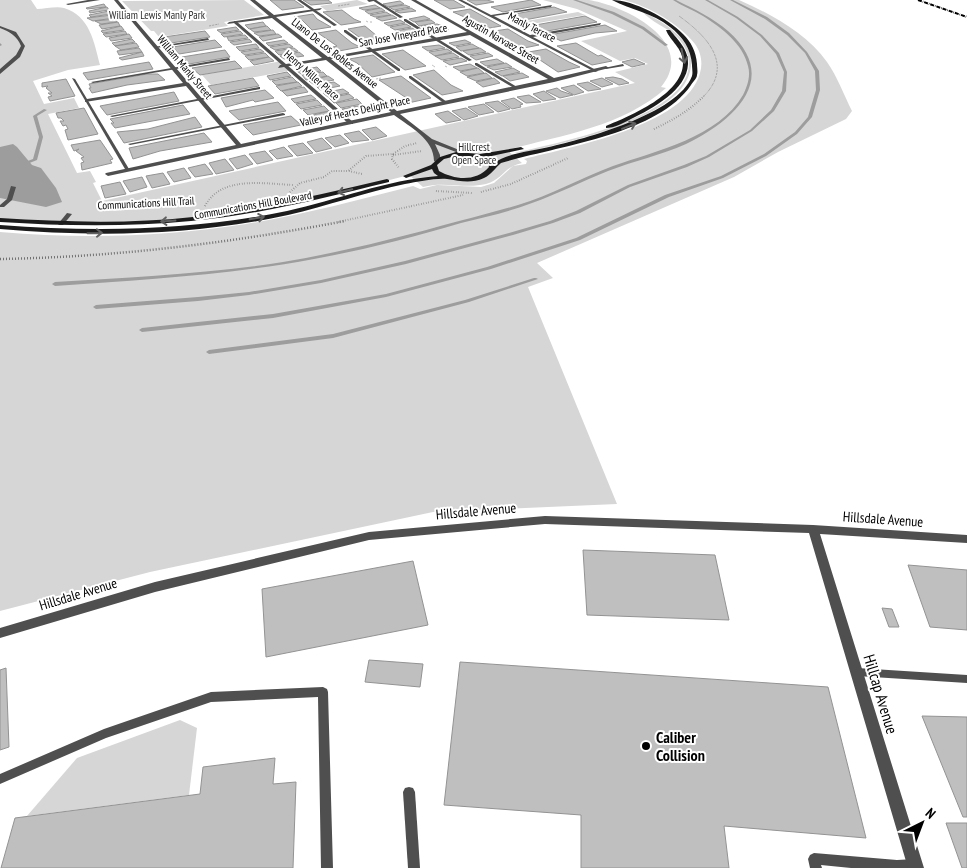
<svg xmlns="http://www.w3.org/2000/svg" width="967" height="868" viewBox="0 0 967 868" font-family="'PT Sans Narrow',sans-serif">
<rect width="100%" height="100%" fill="#fff"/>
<g fill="#d6d6d6">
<path d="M0,0H31L37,9C45,9 56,6 64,8C90,16 94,42 100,65L68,70L33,81L44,104L74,98L79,108L48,114L77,173L90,171L96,182L93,183L102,201L635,83L615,72L648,64L635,58L620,61L581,41L627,31L577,9L543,0C558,0 575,0 589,0C626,6 698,42 661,87L666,88C622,127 562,135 507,150L522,163C503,167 504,179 486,184C465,189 444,181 423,187L409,175C350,190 291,207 231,215C154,224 78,222 0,220Z"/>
<path d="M244,0L264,15L224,22L228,26L159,37L154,31H151L122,1Z"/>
<path d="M357,0L368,4L327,11L320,6Z"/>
<path d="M624,0H739C771,14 806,33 827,62C837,76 844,95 852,111L846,119L778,152L734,177L537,263L553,278L528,287L617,504L433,512L150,572L0,611V232C82,239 165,237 246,224C302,215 358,200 413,186L420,189L437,185L481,187L494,183L513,166L526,164L527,161L524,159C570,147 686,126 700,73C703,63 701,52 695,44C678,23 650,7 624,0Z"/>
<path d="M578,12L585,15L520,26L515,23Z"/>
<path d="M643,12C663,22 694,39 691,66C686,119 569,141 527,152L514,153C552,144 702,116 688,56C681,29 655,27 643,12Z"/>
<path d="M282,61L293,70L211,85L202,75Z"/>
<path d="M180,720L197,728L189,795L27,816L77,758Z"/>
</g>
<path fill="#9d9d9d" d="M13,144L17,147L32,165L41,168L56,188L62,202L46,207L0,198V147Z"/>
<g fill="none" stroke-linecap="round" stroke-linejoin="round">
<g fill="#9d9d9d" fill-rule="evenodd">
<path d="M573,0H577L614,12L644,27L668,45L665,46L642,29L612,14Z"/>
<path d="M673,0H676C694,9 713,18 728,31C782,79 733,121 686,144C661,155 634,161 608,171C582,181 558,194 532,203C509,212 485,217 461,223C413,237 364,250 314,259C229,275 141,280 55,286L52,284L55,282C131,277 207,274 283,262C343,252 401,237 459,221C479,216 498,211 518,205C551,195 581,178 613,166C656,151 719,137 743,95C747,87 751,76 748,66C743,44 722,28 703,16C693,10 682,6 673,0Z"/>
<path d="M705,0H708L738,17L762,35L779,53L787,72L786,91L774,111L752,131L709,157L687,167L630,187L580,213L553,223L513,235L406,264L321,283L249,295L198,301L96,309L93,307L96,305L198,297L249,292L321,280L405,261L509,233L550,221L576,211L628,185L684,165L706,156L750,130L771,110L782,91L784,72L776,54L760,36L736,18Z"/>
<path d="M730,0H733L767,17L789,33L807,52L819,71L820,90L812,117L797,134L766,156L723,178L669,197L580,240L491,269L386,297L273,318L142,332L139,330L142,328L273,314L386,294L487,267L576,238L665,195L721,176L764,154L795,132L808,117L816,90L815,71L805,53L787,35L765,19Z"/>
<path d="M0,43L2,45L0,46Z"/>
<path d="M44,109L47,110L37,116L43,137L37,160L27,164H25V162L33,159L39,137L33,116Z"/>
<path d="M534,278H536L538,279L469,302L333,338L209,354L206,352L209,350L333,334L465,300Z"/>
</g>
</g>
<g fill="#bfbfbf" stroke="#939393">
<path d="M270,0H294L304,7L282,10Z"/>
<path d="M303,0H328L332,3L311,5Z"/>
<path d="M434,0H453L465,7L450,9Z"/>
<path d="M467,0H487L494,2L476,5Z"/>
<path d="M531,0L541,5L503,12L491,7Z"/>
<path d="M400,1L404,4L388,7L383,4Z"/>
<path d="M104,4L106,7L87,9L86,8Z"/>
<path d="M375,5L380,8L364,10L359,8Z"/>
<path d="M405,5L410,7L394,10L389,7Z"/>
<path d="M107,7L109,10L90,13L89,11Z"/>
<path d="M554,7L567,12L519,21L509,15Z"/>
<path d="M381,8L385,11L369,14L365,11Z"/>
<path d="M411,8L416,11L400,13L395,11Z"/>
<path d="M470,9L501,26L484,29L478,23L453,12Z"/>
<path d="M342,10L354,19L361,22L341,25L323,12Z"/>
<path d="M109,11L111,14L91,17L89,15Z"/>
<path d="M386,12L391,15L375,17L370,15Z"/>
<path d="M313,14L317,19L331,27L312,30L302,20L298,21L294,17Z"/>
<path d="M112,15L114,18L93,21L87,18Z"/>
<path d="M392,15L397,18L382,21L376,18Z"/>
<path d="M424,16L430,19L414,22L409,19Z"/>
<path d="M585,16L597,22L542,32L530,26Z"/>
<path d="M115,19L117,22L101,24L95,21Z"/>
<path d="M400,20L405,23L389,26L384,23Z"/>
<path d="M431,20L435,23L419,26L415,22Z"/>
<path d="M118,22L120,26L102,29L99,25Z"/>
<path d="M263,22L266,26L249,29L245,25Z"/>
<path d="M406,24L411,27L395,30L390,27Z"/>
<path d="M437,24L443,26L426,29L421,26Z"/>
<path d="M605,25L617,31L595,33L561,41L549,35Z"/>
<path d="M121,26L124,30L103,33L101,31Z"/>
<path d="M267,26L271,30L254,32L250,29Z"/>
<path d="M365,26L377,36L389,41L370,45L348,29Z"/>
<path d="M236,27L239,30L221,33L217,30Z"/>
<path d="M444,27L449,30L432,33L427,30Z"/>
<path d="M412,28L417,31L400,34L395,31Z"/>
<path d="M508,29L528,41L539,45L519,49L512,46L516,45L487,32Z"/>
<path d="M273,30L276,34L259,36L254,33Z"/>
<path d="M336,30L352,43L360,47L339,51L333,47L337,46L318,33Z"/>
<path d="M125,31L127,34L106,37L103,34Z"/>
<path d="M205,31L210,37L171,43L164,37Z"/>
<path d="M240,31L243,34L224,37L221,34Z"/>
<path d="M418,32L423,35L406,38L401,35Z"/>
<path d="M129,34L132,38L111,41L109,38Z"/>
<path d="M278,34L282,37L263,41L259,37Z"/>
<path d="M245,35L248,38L229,41L227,37Z"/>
<path d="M132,39L135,42L115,46L112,43Z"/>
<path d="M249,39L252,42L234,45L230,42Z"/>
<path d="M215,40L222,47L179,54L173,47Z"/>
<path d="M284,40L288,43L269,46L266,43Z"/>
<path d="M465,40L471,43L455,46L449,43Z"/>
<path d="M136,43L139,47L121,50L115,46Z"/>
<path d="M576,43L598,56L601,55L612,61L592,65L557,46Z"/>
<path d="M256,44L259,48L240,51L236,47Z"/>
<path d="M289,44L293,47L275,50L270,47Z"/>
<path d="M472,44L479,48L461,51L456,47Z"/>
<path d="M439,45L445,48L428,51L422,47Z"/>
<path d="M139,48L142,52L119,55L117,51Z"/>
<path d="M294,48L298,51L279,55L275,51Z"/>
<path d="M480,48L486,52L469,55L463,51Z"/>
<path d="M260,49L264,52L245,55L241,52Z"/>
<path d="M447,49L452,52L435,56L429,52Z"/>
<path d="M546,49L569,62L580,67L558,72L534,56L523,53Z"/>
<path d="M225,50L230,57L189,64L182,57Z"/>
<path d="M403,50L426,66L405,70L382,54Z"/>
<path d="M142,52L144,56L122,60L119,58Z"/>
<path d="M299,52L304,56L284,59L280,56Z"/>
<path d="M265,53L269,57L249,60L245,56Z"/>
<path d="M453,53L459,57L442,60L435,56Z"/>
<path d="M488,53L493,56L476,60L470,56Z"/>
<path d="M373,55L395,72L372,77L357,63L349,59Z"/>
<path d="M269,57L274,61L254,65L250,61Z"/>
<path d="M461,58L467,61L450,65L443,61Z"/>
<path d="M497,59L504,63L486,66L480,62Z"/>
<path d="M634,59L645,64L632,67L622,62Z"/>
<path d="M235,61L242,68L200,75L192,68Z"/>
<path d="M149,62L153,69L88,80L83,73Z"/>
<path d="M506,63L512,67L494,70L487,67Z"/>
<path d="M470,64L477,68L460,71L453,67Z"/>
<path d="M317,67L321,71L301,74L297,71Z"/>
<path d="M478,68L484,73L467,76L460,72Z"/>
<path d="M513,68L520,72L502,76L495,72Z"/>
<path d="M434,70L451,85L463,91L442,95L413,75Z"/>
<path d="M287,72L291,76L270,80L267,76Z"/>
<path d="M323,72L327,76L306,80L302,75Z"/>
<path d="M486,73L492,78L476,81L467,77Z"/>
<path d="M522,73L529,77L510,81L503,76Z"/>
<path d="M147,74H158L165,80L127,85L92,93L89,88H91L89,84Z"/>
<path d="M328,76L334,80L313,84L309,81Z"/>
<path d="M401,76L431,98L408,103L401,99L405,97L379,80Z"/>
<path d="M292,77L297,82L276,85L272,81Z"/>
<path d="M613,77L622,79L629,83L619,85L605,78Z"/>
<path d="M253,78L259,86L215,94L208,86Z"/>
<path d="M494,78L500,83L483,87L476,82Z"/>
<path d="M602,78L613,84L602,87L590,81Z"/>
<path d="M66,79L75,96L50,101L48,97L52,96L48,93H52L46,88L48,86L42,87V83Z"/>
<path d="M298,82L302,86L281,91L276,86Z"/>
<path d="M334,82L340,86L320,90L315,85Z"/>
<path d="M588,82L601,89L588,91L577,84Z"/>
<path d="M574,85L584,92L574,95L561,88Z"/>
<path d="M304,87L308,92L287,96L282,91Z"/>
<path d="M557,88L561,91L573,95L560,98L546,91Z"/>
<path d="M343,89L349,93L328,97L323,93Z"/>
<path d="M265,90L274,98L255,102L253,100L226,107L221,98Z"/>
<path d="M544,91L556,99L543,101L533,94Z"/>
<path d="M174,92L179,101L107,115L100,106Z"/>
<path d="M349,94L354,98L334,103L329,98Z"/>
<path d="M311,95L316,99L295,103L291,99Z"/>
<path d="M529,95L541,102L526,103L517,97Z"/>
<path d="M514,98L523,104L520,105L521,107L512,109L501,101Z"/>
<path d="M357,99L362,104L341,108L336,103Z"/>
<path d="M317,100L322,105L301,109L296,104Z"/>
<path d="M498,101L510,109L498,112L485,103Z"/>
<path d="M278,102L286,111L239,120L229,111Z"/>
<path d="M484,104L494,112L479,115L468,107Z"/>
<path d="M183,105L190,114L115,128L111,123H114L110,119Z"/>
<path d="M363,105L368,110L348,114L342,109Z"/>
<path d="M324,106L329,111L308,115L303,110Z"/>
<path d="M84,108L98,134L68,140L65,130L68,129L66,125L63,126L60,121H64L61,118H58L56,113Z"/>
<path d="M466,108L478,116L464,120L452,111Z"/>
<path d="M330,111L336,117L314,121L309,116Z"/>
<path d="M448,111L461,120L446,123L435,114Z"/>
<path d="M291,116L301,125L253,135L243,125Z"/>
<path d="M195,117L202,127L124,143L117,132L148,129Z"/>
<path d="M376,127L387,136L372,140L362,130Z"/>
<path d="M359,131L369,140L352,142L344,134Z"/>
<path d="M204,133L212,142L160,151L133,159L129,148Z"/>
<path d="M340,135L349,143L335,147L325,138Z"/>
<path d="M322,138L332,148L316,152L307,142Z"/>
<path d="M100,140L113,159L110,160L112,163L82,170L81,163L84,162L81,158L84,157L76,151L79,149L74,151L71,145Z"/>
<path d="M303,143L313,153L297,156L288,146Z"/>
<path d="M284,147L293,156L277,159L269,151Z"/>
<path d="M265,151L273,160L257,164L249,154Z"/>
<path d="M245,155L253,164L237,169L229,159Z"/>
<path d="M225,159L234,170L216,174L209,163Z"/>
<path d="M205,164L213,174L195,177L188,168Z"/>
<path d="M184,168L191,178L174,182L167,172Z"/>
<path d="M163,173L170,184L152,188L146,176Z"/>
<path d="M142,177L147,187L130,192L123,181Z"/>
<path d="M120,182L126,194L105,198L101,186Z"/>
<path d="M583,550L715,555L729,620L587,615Z"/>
<path d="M413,561L428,625L266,657L262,589Z"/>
<path d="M908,565L967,570V630L930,627Z"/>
<path d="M882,608L892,609L899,627H889Z"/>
<path d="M369,660L423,664L420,687L365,682Z"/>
<path d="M460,662L828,687L866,838L724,826L729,868H581V815L444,805Z"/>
<path d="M6,668L9,747L0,750V670Z"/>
<path d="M922,716L967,717V817H963Z"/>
<path d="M275,758L273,784L296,782L293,868H1L15,818L200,794L203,767Z"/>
<path d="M946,823H967V868H962Z"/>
</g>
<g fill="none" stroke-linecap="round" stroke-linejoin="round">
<g stroke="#717171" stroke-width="1" stroke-dasharray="0.5 1" stroke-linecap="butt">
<path d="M338,6L350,4"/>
<path d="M143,14L165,11"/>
<path d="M679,16C707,36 735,65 703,97"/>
<path d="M366,21L368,22"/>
<path d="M370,22H373"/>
<path d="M209,26L219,24"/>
<path d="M432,65L435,67"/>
<path d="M445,66L447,67"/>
<path d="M376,79L381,78"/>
</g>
<g stroke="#717171" stroke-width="2" stroke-dasharray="0.5 2" stroke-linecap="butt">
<path d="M654,129C673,120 689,111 704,96"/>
<path d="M393,154L392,159L399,168"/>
<path d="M393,155L422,151"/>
<path d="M349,171L362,174"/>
<path d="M436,191L472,193"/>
<path d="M290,192L300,183L324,177L332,171H348L366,156L393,154L405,146L417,143"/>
<path d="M481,192L511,184L568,158"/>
<path d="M205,206C221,175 265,184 294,185"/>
<path d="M338,222L463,195"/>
</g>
<path stroke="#717171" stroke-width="2.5" stroke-dasharray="1 2" stroke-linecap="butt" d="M0,259C117,257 230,243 345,221"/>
<g fill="#4f4f4f" fill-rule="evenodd">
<path d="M297,0H301L337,25L334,26Z"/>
<path d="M372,0H376L403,17L400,18Z"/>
<path d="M458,0H462L491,15L552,5L551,7L494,16L530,35L601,23L600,25L533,37L598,71L595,72Z"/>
<path d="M404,19H406L472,60L469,61L404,21Z"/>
<path d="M234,21H236L353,122V124H349L234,23Z"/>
<path d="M344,30H346L400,69V71H398L344,32Z"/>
<path d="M208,38L209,40L156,48L154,47Z"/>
<path d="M229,58L230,60L93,83L91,82Z"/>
<path d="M475,63H477L517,87L514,88L475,65Z"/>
<path d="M623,64L624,66L606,69L604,68Z"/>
<path d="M409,76H411L447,102V104H445L409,78Z"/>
<path d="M72,78L75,79L129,169V170L125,169Z"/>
<path d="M259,87H260V89L112,117L110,116Z"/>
<path d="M283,113L285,114V115L130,145L128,144Z"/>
<path d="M11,186L16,187L12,200L4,207H0V205L7,199Z"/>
<path d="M67,213L72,214L63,225H59L58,224Z"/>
<path d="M857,668L967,675V683L857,676L854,675L852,672L854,669Z"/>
<path d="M323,687L327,689L328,692L333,868H321L318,697L211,702L106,738L0,784V774L104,729L211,692Z"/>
<path d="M409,787L413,788L415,792L420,868H408L403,792L405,788Z"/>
<path d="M814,853L897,860L915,859L919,861L921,865L920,868H851L821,865L822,868H810L808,859L810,855Z"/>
</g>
<g fill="#4f4f4f" fill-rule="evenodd">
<path d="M88,0H100L68,5L66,4Z"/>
<path d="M114,0H118L241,144L391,112L326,60L278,68L280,65L322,58L272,18L227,24L229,22L269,16L250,0H255L274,15L322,8L320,10L276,17L328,57L467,32L411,0H416L554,78L606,66L609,68L554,82L400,114L432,139L469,154L464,155L435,144L440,155V161L437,163L434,161C434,139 410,127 394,115L108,176L105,174L106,173L236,145L186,86L85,102V100L87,99L183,83ZM470,35L548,79L397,111L331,59Z"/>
<path d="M367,0H378L369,2Z"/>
<path d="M0,26L16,32L25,46L20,57L0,74V69L16,55L21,46C17,36 10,32 0,28Z"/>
<path d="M545,516L813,525L967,535V543L820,534L924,868H908L809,533L545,524L369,540L155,592L0,638V628L155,582L369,532Z"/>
</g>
<g fill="#1c1c1c" fill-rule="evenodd">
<path d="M612,0C633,0 668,18 683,34C691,42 696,51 697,64C697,67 698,72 697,75C697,78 693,82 691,85C657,135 557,146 501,163C495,168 491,175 484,178C471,184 460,181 447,179C434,178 418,182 405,184C366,192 327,206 288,215C193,236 96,237 0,229V225C96,232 192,231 287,211C337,200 386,180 438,176L434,173L432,169L406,178L403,176L431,165L440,157L456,152L480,154L521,147L524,149L487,157L492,160L494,163C508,153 532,151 549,147C584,139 678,114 692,76C693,73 692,68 692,65C691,49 683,37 670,27C653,13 631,10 612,0ZM456,156L479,158L487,162L489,167C476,182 455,180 439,171L437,165L444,159Z"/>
<path d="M666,30H670C678,40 689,50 688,64C687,90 652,109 631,119C624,123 614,128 606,128V126C630,116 683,94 683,63C683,48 670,41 666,30Z"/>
<path d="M387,179L389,180V182C324,198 258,215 191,221C127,227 64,226 0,222V218C64,222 129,224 193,217C259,209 323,194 387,179Z"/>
</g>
<path stroke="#000" stroke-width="2" stroke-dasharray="4 1 0.5 1" stroke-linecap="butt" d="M918,0L967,17"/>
</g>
<defs><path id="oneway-shaft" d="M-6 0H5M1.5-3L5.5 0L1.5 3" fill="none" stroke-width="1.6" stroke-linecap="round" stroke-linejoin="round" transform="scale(1.25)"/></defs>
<g stroke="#606060">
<use href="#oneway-shaft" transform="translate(683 56) rotate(78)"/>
<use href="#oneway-shaft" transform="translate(629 126) rotate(-22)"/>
<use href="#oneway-shaft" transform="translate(345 191) rotate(166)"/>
<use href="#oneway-shaft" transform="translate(257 218) rotate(-10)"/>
<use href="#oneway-shaft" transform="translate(168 221) rotate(176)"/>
<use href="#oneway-shaft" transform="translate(95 233) rotate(-1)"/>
</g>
<circle fill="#000" stroke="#fff" stroke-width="2" cx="646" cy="746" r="5"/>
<g text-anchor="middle" stroke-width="4" stroke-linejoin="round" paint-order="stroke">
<g font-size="11" fill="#2d2d2d" stroke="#fff">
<text x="157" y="19">William Lewis Manly Park</text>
<text x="474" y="151">Hillcrest<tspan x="474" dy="13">Open Space</tspan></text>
</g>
<g font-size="11" fill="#000" stroke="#fff">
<text transform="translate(532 27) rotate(27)" y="4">Manly Terrace</text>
<text transform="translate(403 35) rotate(-10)" y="4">San Jose Vineyard Place</text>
<text transform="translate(501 39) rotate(30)" y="4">Agustin Narvaez Street</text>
<text transform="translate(335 53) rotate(38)" y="4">Llano De Los Robles Avenue</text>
<text transform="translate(185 67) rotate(50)" y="4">William Manly Street</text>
<text transform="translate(312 75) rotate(41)" y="4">Henry Miller Place</text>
<text transform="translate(355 111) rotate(-12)" y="4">Valley of Hearts Delight Place</text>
<text transform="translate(146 203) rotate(-3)" y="4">Communications Hill Trail</text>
<text transform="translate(253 205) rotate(-10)" y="4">Communications Hill Boulevard</text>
</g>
<g font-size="14" fill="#000" stroke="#fff">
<text transform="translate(476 511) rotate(-5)" y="5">Hillsdale Avenue</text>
<text transform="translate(883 519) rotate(4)" y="5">Hillsdale Avenue</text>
<text transform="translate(78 594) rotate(-17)" y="5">Hillsdale Avenue</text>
</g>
<g font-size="16" fill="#000" stroke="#fff">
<text transform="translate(881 694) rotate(73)" y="6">Hillcap Avenue</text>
</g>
<g font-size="16" font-weight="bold" fill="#000" stroke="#fff" text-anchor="start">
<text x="656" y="743">Caliber<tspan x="656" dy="18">Collision</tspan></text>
</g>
</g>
<g transform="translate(922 823) rotate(42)" stroke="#ffffff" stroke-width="4" paint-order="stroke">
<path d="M0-4L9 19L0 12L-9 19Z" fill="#000000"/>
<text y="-8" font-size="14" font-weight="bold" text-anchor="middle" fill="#000000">N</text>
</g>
</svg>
